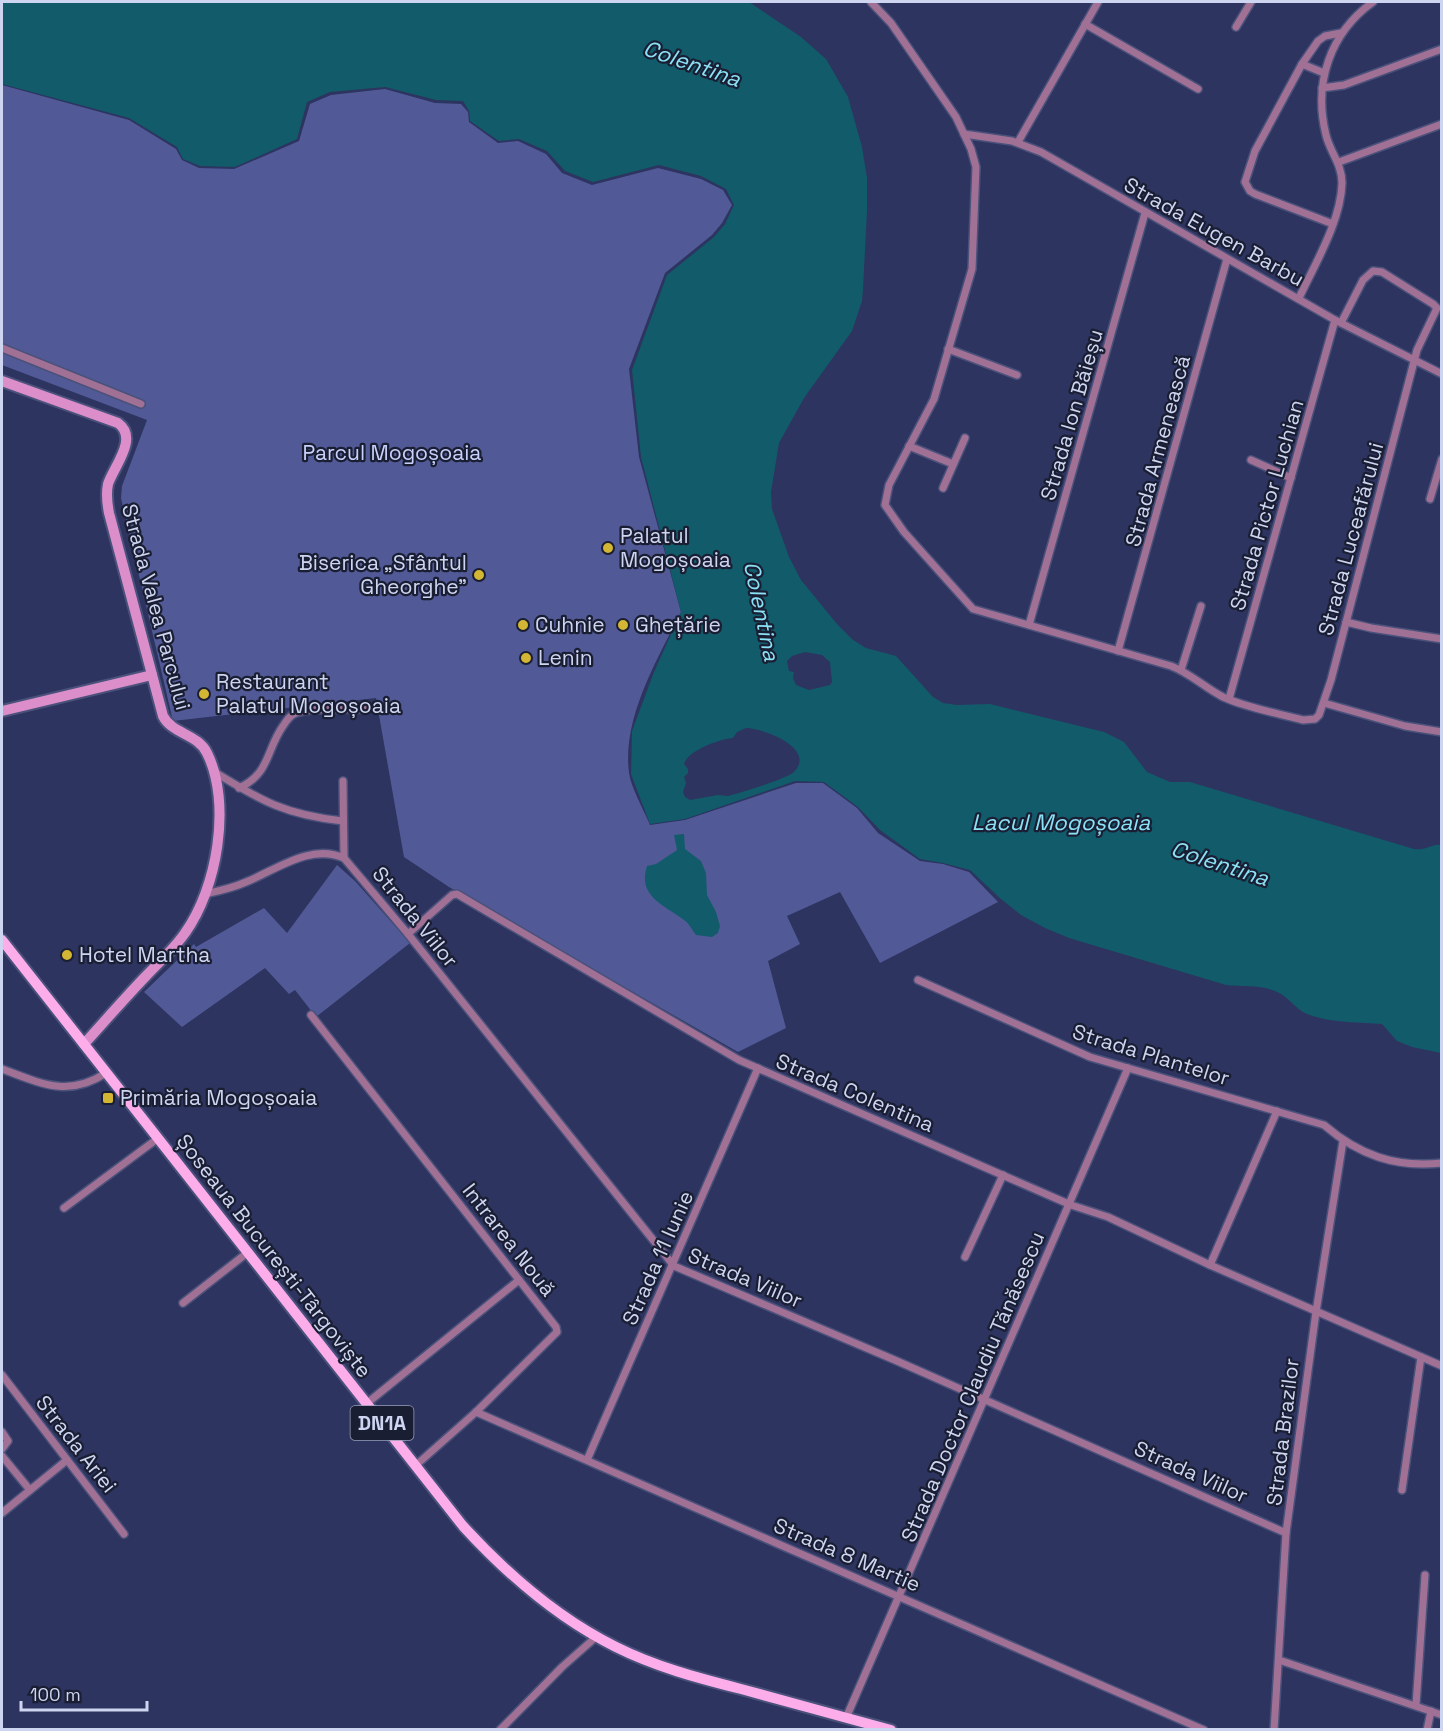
<svg xmlns="http://www.w3.org/2000/svg" width="1443" height="1731" viewBox="0 0 1443 1731" font-family="'Space Grotesk',sans-serif">
<rect width="100%" height="100%" fill="#2d3460"/>
<g fill="#515a97">
<path d="M2,85L129,120L176,149L182,160L199,168L234,169L299,141L310,104L331,95L385,89L435,103L461,104L468,112L469,122L498,143L518,141L546,154L562,173L592,185L658,168L701,179L723,190L732,205L722,223L712,235L665,273L629,369L639,457L681,612C657,660 622,718 629,773C631,788 644,810 650,825L685,820L796,783H823L857,808L878,833L920,861L943,864L969,872L998,902L880,963L840,892L787,916L800,944L768,961L786,1028L738,1052L449,887L404,857L376,698L173,721L121,498L122,486L147,420L2,365Z"/>
<path d="M337,865L355,881L410,943L316,1017L295,990L289,994L265,968L182,1027L144,992L194,944L196,947L264,908L287,933Z"/>
</g>
<g fill="#125b6a" fill-rule="evenodd">
<path d="M2,2H749L801,37L826,59L848,97L862,147L867,178V211L863,289L862,301L852,331L804,398L779,443L771,492L772,509L789,557L801,580L837,624L853,640L866,648L896,656L933,697L943,703L957,705L990,704L1104,732L1124,742L1147,772L1170,782H1190L1414,849C1425,851 1433,843 1441,845V1053L1412,1047L1397,1041L1382,1024C1358,1022 1330,1023 1307,1014C1297,1010 1290,999 1281,994C1264,984 1244,987 1226,985L1069,938L1045,928L1021,915L1001,899L970,870L943,863L920,859L880,830L858,807L824,782L795,781L685,819L650,824L631,774L632,731L654,672L681,612L641,457L632,370L667,275L714,237L725,224L734,205L726,189L701,176L659,165L593,182L565,171L547,151L519,139L499,141L470,121L469,111L463,101L436,100L385,87L330,92L307,102L297,139L235,167L200,166L183,159L177,147L129,118L2,84ZM805,652L822,655L830,662L832,682L830,685L809,690L796,685L793,678L794,672L789,671L787,661L792,656ZM746,728C762,728 817,748 794,772C786,779 740,793 728,796L718,795L690,800L685,797L683,792L686,783L684,777L688,773V769L684,764C688,750 720,739 733,738L737,732Z"/>
<path d="M684,834L685,849L701,861L706,873L707,895L716,912L720,926L718,933L712,937L696,935C692,930 689,923 684,920C664,905 637,896 647,866L656,864L677,850L674,835Z"/>
</g>
<g fill="none" stroke-linecap="round" stroke-linejoin="round">
<g stroke="#4a517a" stroke-width="10">
<g id="street">
<path d="M871,2L891,23L956,117L971,149L976,167L972,269L934,399L889,485L885,505L904,532L973,609L1171,666C1190,673 1205,688 1223,697C1247,708 1277,713 1303,720L1315,719L1319,715L1331,680L1417,350L1437,308L1433,304L1382,272L1373,271L1363,280L1341,323"/>
<path d="M1085,24L1198,89"/>
<path d="M1236,27L1251,2"/>
<path d="M1302,64L1324,73"/>
<path d="M1322,88L1344,85L1442,49"/>
<path d="M964,134L1012,141L1041,152L1335,320L1442,374"/>
<path d="M1018,142L1098,2"/>
<path d="M1339,162L1442,124"/>
<path d="M1333,224L1255,194L1250,191L1245,182L1255,151L1302,64L1318,41L1325,36L1341,33"/>
<path d="M1299,298C1315,264 1341,221 1342,183C1342,164 1330,152 1326,135C1313,83 1330,33 1373,2"/>
<path d="M2,348L141,404"/>
<path d="M948,349L1017,375"/>
<path d="M909,446L953,464"/>
<path d="M1251,460L1291,478"/>
<path d="M943,488L965,438"/>
<path d="M1430,499L1442,459"/>
<path d="M1346,622L1371,628L1442,639"/>
<path d="M1029,625L1145,213"/>
<path d="M1118,651L1227,259"/>
<path d="M1181,670L1201,606"/>
<path d="M1229,699L1335,320"/>
<path d="M1324,703L1405,726L1442,732"/>
<path d="M213,771C261,801 286,815 343,821"/>
<path d="M343,781L344,858"/>
<path d="M239,788C270,774 266,750 283,726C287,720 290,715 296,713C310,707 350,710 366,709"/>
<path d="M205,894C219,891 233,888 246,882C276,870 310,843 344,858L408,934L674,1266L897,1361L1286,1533"/>
<path d="M408,934L452,895L457,894L739,1060L1071,1205L1108,1217L1210,1265L1442,1366"/>
<path d="M918,980L1090,1057L1324,1125C1359,1155 1395,1168 1442,1163"/>
<path d="M311,1015L556,1327L557,1332L476,1412L415,1466"/>
<path d="M2,1069C40,1083 68,1098 106,1073"/>
<path d="M64,1208L157,1139"/>
<path d="M965,1257L1003,1175"/>
<path d="M1210,1265L1277,1111"/>
<path d="M183,1303L247,1253"/>
<path d="M2,1375L124,1534"/>
<path d="M366,1404L519,1280"/>
<path d="M476,1412L1204,1730"/>
<path d="M2,1432L8,1441L2,1449"/>
<path d="M2,1456L30,1490"/>
<path d="M587,1460L758,1068"/>
<path d="M1402,1490L1421,1357"/>
<path d="M2,1513L67,1460"/>
<path d="M1279,1660L1442,1715"/>
<path d="M1416,1705L1425,1575"/>
<path d="M846,1718L1128,1068"/>
<path d="M500,1730L562,1667L596,1637"/>
<path d="M1274,1730L1286,1533L1316,1312L1343,1141"/>
<path d="M1427,1730L1431,1711"/>
</g>
</g>
<g stroke="#4a517a" stroke-width="14">
<g id="secondary">
<path d="M2,381L118,423C139,438 114,466 108,484C106,494 107,503 109,513L163,716C172,734 198,734 207,753C232,803 217,889 185,933C174,949 159,962 145,977C124,999 104,1022 84,1044"/>
<path d="M2,711L152,675"/>
</g>
</g>
<g stroke="#4a517a" stroke-width="14">
<path id="primary" d="M2,940L463,1526C507,1574 557,1618 616,1647C656,1667 698,1678 741,1689C791,1703 841,1716 891,1730"/>
</g>
<use href="#street" stroke="#a17095" stroke-width="7"/>
<use href="#secondary" stroke="#db8eca" stroke-width="10"/>
<use href="#primary" stroke="#feadeb" stroke-width="10"/>
</g>
<g fill="#d4b635" stroke="#1a1e32" stroke-width="2">
<circle cx="608" cy="548" r="6"/>
<circle cx="479" cy="575" r="6"/>
<circle cx="523" cy="625" r="6"/>
<circle cx="623" cy="625" r="6"/>
<circle cx="526" cy="658" r="6"/>
<circle cx="204" cy="694" r="6"/>
<circle cx="67" cy="955" r="6"/>
<rect x="102" y="1092" width="12" height="12" rx="3"/>
</g>
<g text-anchor="middle" stroke-width="4.5" stroke-linejoin="round" paint-order="stroke">
<rect fill="#1a1e32" stroke="#989eb8" stroke-width="1.5" x="350.5" y="1406" width="63" height="34" rx="4.5"/>
<g font-size="20" font-weight="bold" fill="#ced5f1">
<text x="382" y="1430">DN1A</text>
</g>
<g font-size="21" fill="#ced5f1" stroke="#1a1e32">
<text transform="translate(1214 232) rotate(29)" y="7">Strada Eugen Barbu</text>
<text transform="translate(1072 415) rotate(-74)" y="7">Strada Ion Băieșu</text>
<text transform="translate(1158 451) rotate(-75)" y="7">Strada Armenească</text>
<text transform="translate(1267 505) rotate(-74)" y="7">Strada Pictor Luchian</text>
<text transform="translate(1351 539) rotate(-75)" y="7">Strada Luceafărului</text>
<text transform="translate(156 607) rotate(75)" y="7">Strada Valea Parcului</text>
<text transform="translate(415 917) rotate(51)" y="7">Strada Viilor</text>
<text transform="translate(1151 1055) rotate(17)" y="7">Strada Plantelor</text>
<text transform="translate(855 1093) rotate(23)" y="7">Strada Colentina</text>
<text transform="translate(509 1240) rotate(52)" y="7">Intrarea Nouă</text>
<text transform="translate(274 1256) rotate(52)" y="7">Șoseaua București-Târgoviște</text>
<text transform="translate(658 1258) rotate(-66)" y="7">Strada 11 Iunie</text>
<text transform="translate(745 1278) rotate(23)" y="7">Strada Viilor</text>
<text transform="translate(973 1387) rotate(-67)" y="7">Strada Doctor Claudiu Tănăsescu</text>
<text transform="translate(1283 1432) rotate(-83)" y="7">Strada Brazilor</text>
<text transform="translate(76 1444) rotate(52)" y="7">Strada Ariei</text>
<text transform="translate(1191 1472) rotate(24)" y="7">Strada Viilor</text>
<text transform="translate(847 1555) rotate(23)" y="7">Strada 8 Martie</text>
</g>
<g font-size="21" fill="#c8d1fb" stroke="#1a1e32">
<text x="392" y="460">Parcul Mogoșoaia</text>
</g>
<g font-size="21" fill="#ced5f1" stroke="#1a1e32" text-anchor="start">
<text x="620" y="543">Palatul<tspan x="620" dy="24">Mogoșoaia</tspan></text>
<text x="467" y="570" text-anchor="end">Biserica „Sfântul<tspan x="467" dy="24">Gheorghe”</tspan></text>
<text x="535" y="632">Cuhnie</text>
<text x="635" y="632">Ghețărie</text>
<text x="538" y="665">Lenin</text>
<text x="216" y="689">Restaurant<tspan x="216" dy="24">Palatul Mogoșoaia</tspan></text>
<text x="79" y="962">Hotel Martha</text>
<text x="120" y="1105">Primăria Mogoșoaia</text>
</g>
<g font-size="22" font-style="italic" fill="#8be2f7" stroke="#1a1e32">
<text transform="translate(692 63) rotate(19)" y="8">Colentina</text>
<text transform="translate(762 611) rotate(78)" y="8">Colentina</text>
<text x="1061" y="830">Lacul Mogoșoaia</text>
<text transform="translate(1220 863) rotate(18)" y="8">Colentina</text>
</g>
</g>
<rect width="1443" height="1731" fill="none" stroke="#ced5f1" stroke-width="6"/>
<path d="M21 1701v9h126v-9" fill="none" stroke="#ced5f1" stroke-width="3"/>
<text x="30" y="1701" font-size="18" fill="#ced5f1" stroke="#1a1e32" stroke-width="4.5" paint-order="stroke">100 m</text>
</svg>
